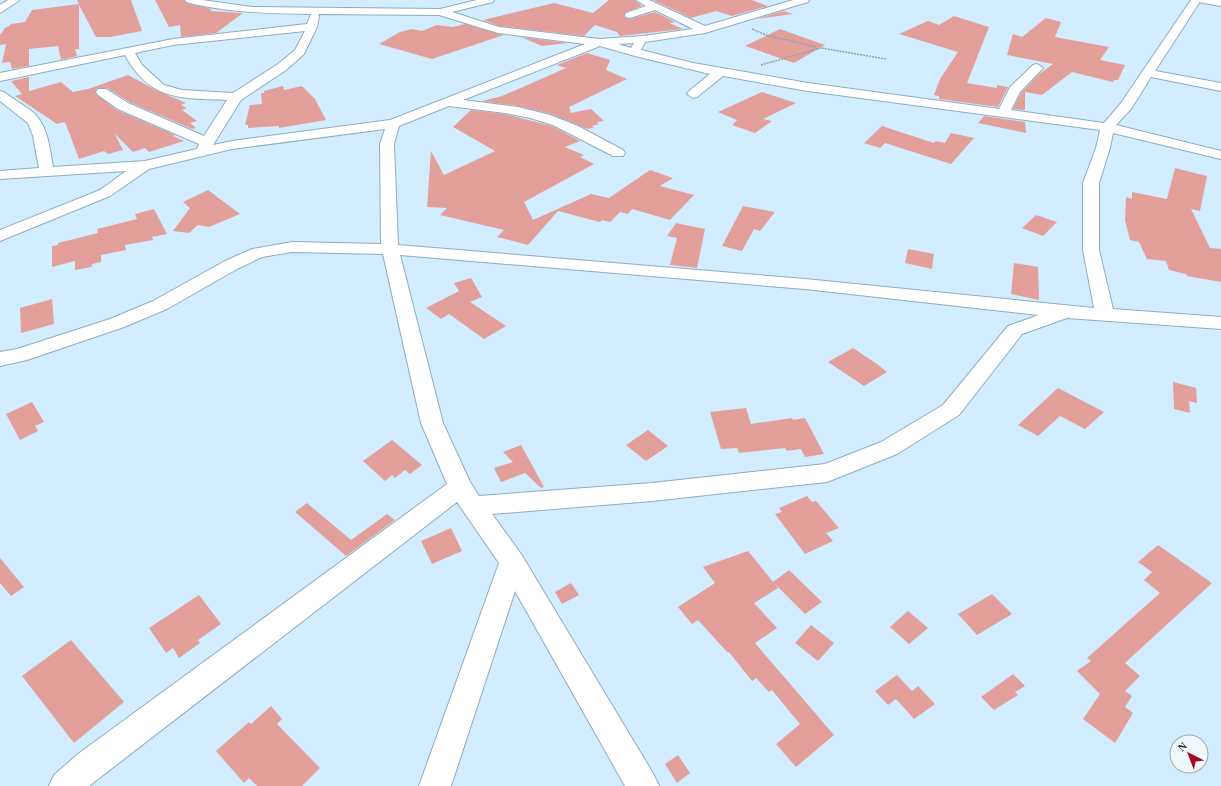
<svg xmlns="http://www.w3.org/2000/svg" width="1221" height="786" viewBox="0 0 1221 786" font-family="Georgia,serif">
<rect width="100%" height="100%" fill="#d2edff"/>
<g fill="#e3a09b">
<path d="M77,0H131L142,31L110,37H96L79,5V49H75L77,56L61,60L58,46L29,49V66L12,69L10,62L2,63L6,44L0,45V35L5,28L9,26L11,24L25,22L32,10L79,4Z"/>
<path d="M155,0H184L186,3L212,9L210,11L243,13L216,33L181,37L180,25L169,27Z"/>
<path d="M609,0H635L642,6L626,12L624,16L626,18L630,19L655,12L675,22L669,23L683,29L620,36L617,32L595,25L584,36L499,26L483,20L554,3L593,13Z"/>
<path d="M653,0H751L768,6L732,16L716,11L691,18Z"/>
<path d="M784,11L793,14L756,19Z"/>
<path d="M954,16L989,27L967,83L997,88V85L1008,87L998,107L939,99V96L934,95L940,79L958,52L899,34L928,21L939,25Z"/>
<path d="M1046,18L1061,22L1055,37L1109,47L1100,60L1125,65L1118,80H1114L1113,82L1072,72L1042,95L1025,92V110L1013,109L1021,93L1038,75L1053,64L1007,55L1013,34L1022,37Z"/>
<path d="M465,24L504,35L432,59L379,44L400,32L412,29L422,31L437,25L453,27Z"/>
<path d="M780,29L825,45L794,63L745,46Z"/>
<path d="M521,37L568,43L542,46Z"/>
<path d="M587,53L610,60L606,70L627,79L569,107L571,113L591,109L604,121L597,122L599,124L592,126L594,128L587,129L551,114L518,106L482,101L502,96L566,68L557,65Z"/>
<path d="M128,75L156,90L186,103L181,105L187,108L182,110L197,121L190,123L196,128L192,129L129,102L107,88H98L95,93L117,110L175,135L173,136L184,141L149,152L145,148L133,152L114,133L123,150L108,154L104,151L79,159L65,122L57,124L15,96L22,94L11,81L29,77V91L61,82L73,92L88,89Z"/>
<path d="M283,86L284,90L302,86L315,99L326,120L279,128V126L248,128V125H245L250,105L262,104L261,93H264V91Z"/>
<path d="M762,92L796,103L763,119L772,121L755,133L732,125L737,120L718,112Z"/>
<path d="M471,110L505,114L552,126L580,141L565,147L584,155L580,157L594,164L524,202L533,220L591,194L609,198L650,170L673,178L660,186L694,195L670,220L632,209L628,214L620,212L610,222L602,220L600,222L558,211L528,245L497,237L504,230L440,215L447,208L427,207L431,151L444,175L495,151L453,127Z"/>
<path d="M984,116L1025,122L1026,133L978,123Z"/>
<path d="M882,126L934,143L936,141L945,143L951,133L974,138L951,164L885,143L880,148L864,143Z"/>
<path d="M1175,168L1207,176L1200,211L1191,209L1210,248L1221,249V282L1187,276L1186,274L1169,270L1166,261L1147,259L1139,242L1130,240L1125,220L1126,197L1132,199V192L1167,199Z"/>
<path d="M208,190L240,214L209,227L198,225L189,233L173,231L190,208L183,202Z"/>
<path d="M743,206L775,212L760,231L754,229L742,251L722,246Z"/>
<path d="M154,209L167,234L152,237L153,240L125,245L126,250L101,255V262L92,264V267L75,270V261L52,267V246L58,245V243L98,233L97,229L137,219L135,214Z"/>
<path d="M1036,215L1057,222L1043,236L1022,228Z"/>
<path d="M676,223L705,229L697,268L670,265L677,238L667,236Z"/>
<path d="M908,249L934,254L932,269L905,263Z"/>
<path d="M1014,263L1038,267L1039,300L1011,294Z"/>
<path d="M471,278L482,297L470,302L506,326L484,339L449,314L441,319L426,308L459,291L454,283Z"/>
<path d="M52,299L54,324L21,333L20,308Z"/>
<path d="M853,348L877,364L887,372L864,386L828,362Z"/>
<path d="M1173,382L1196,388L1197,403L1189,401L1190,413L1174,409Z"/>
<path d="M1058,388L1104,412L1085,429L1060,416L1038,436L1018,425Z"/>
<path d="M32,402L44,422L35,426L38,431L20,440L6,414Z"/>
<path d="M746,408L751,424L792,418L793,420L805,418L824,454L805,457L801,449L787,451L785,448L739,453L737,448L721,449L710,412Z"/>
<path d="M648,430L668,446L646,461L626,445Z"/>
<path d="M392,440L422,465L410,474L405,470L395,478L392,475L385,481L363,461Z"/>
<path d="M521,445L544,487L541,488L525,473L501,482L494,468L513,462L503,452Z"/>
<path d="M807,496L812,502L816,501L839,528L826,533L833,541L805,554L775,514L782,512L779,508Z"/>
<path d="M307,503L351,540L387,514L395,520L346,556L295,512Z"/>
<path d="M451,528L462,551L432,564L421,541Z"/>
<path d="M1158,545L1212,583L1125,663L1140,676L1125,691L1132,696L1125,707L1133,713L1115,743L1083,719L1100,694L1077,671L1091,661L1087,658L1160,593L1144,580L1152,572L1138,562Z"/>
<path d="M748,551L773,582L789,570L822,602L805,614L773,582L778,588L754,603L777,628L755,643L834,735L796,767L776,744L800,724L772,690L769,692L756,678L752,681L729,652L728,653L698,620L692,624L678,607L715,583L703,567Z"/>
<path d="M0,558L24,587L11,596L0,583Z"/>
<path d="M571,583L579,595L562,604L555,592Z"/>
<path d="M992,594L1012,614L977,635L958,614Z"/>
<path d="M199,595L221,624L198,640L200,643L179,658L173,648L166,653L149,628Z"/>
<path d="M908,611L928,628L909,644L890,627Z"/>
<path d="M811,625L834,643L818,661L795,643Z"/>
<path d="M71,640L124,702L74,743L22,676Z"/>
<path d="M1013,674L1025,686L1015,692L1018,695L994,710L981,697Z"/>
<path d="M897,675L912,691L918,686L935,704L914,719L896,699L888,705L875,691Z"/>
<path d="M271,706L282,719L277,724L320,768L302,786H257L249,778L244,783L216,751L249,722L251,724Z"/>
<path d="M678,755L690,773L677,783L665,764Z"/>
</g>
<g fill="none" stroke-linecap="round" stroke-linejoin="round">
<g stroke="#8dadc2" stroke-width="2">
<g id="street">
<path d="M8,0H20L0,13V5Z"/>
<path d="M185,0H202L252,7L440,9L477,0H494L493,2L452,12L499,27L599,39L643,36L693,29L655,10L630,18L626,17L625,15L626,13L646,6L636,0H649L705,26L793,0H809L808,2L705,33L645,42L641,50L693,63L808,83L999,109L1010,87L1033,65L1037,64L1043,68L1020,92L1011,110L1104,123L1121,103L1191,0H1201L1155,71L1221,83V91L1151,77L1131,109L1116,125L1221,151V159L1113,133L1110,148L1099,183V250L1113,309L1221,317V329L1067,318L1022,334L959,415L897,454L827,482L652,501L492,514L521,554L654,775L659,786H625L515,591L451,786H419L499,563L457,502L89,786H49L54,775L78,754L447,484L421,423L383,254L292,252L262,257L237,269L167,309L124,327L27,360L0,366V352L17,349L110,319L153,301L225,261L252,249L292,242L381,244L380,144L385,129L232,149L149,169L110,196L0,241V230L100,190L126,171L0,179V171L39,168L33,136L28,123L0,101V91L4,92C14,100 26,106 35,114C48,128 50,149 53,167L145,161L197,149L199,144L118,109L98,95L96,92L98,89H106L128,103L204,136L227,100C181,98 150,101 125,55L0,81V73L173,39L307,24L311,14C268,13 228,13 186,2ZM318,14L439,15L498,33L585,44L390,120L232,141L213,145L241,100L286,70L304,54L317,27L319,16ZM305,31L295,50L278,64L233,93L182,90L164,85L142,65L135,53L173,45ZM634,43L631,48L618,44ZM600,46L635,56L710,74L689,91L687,94L693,98L697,97L723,76L808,91L1100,130L1096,148L1083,183V250L1094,308L805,279L398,245L394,144L399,126L449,106L505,113L530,118L553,125L613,156H623L625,153L623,150L578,126L550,115L518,107L463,100ZM400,255L805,289L1039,315L1008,326L943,405L881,442L825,464L652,483L479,496L470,482L443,423Z"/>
</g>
</g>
<g stroke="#8dadc2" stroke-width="2">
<path id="secondary" d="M1197,0H1221V6L1198,2Z"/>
</g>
<g stroke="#8da3b1" stroke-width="1.5" stroke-dasharray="2 1" stroke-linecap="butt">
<path d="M752,29L766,35L816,47"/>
<path d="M761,65L821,48L886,59"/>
</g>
<use href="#street" fill="#fff" fill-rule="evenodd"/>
<use href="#secondary" fill="#fff" fill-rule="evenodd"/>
</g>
<g transform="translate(1189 754) rotate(318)"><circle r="19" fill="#f0f7fb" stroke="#9ea7ad"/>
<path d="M0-3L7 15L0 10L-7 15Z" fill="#a3061e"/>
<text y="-6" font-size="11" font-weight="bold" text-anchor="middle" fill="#222e37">N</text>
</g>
</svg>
